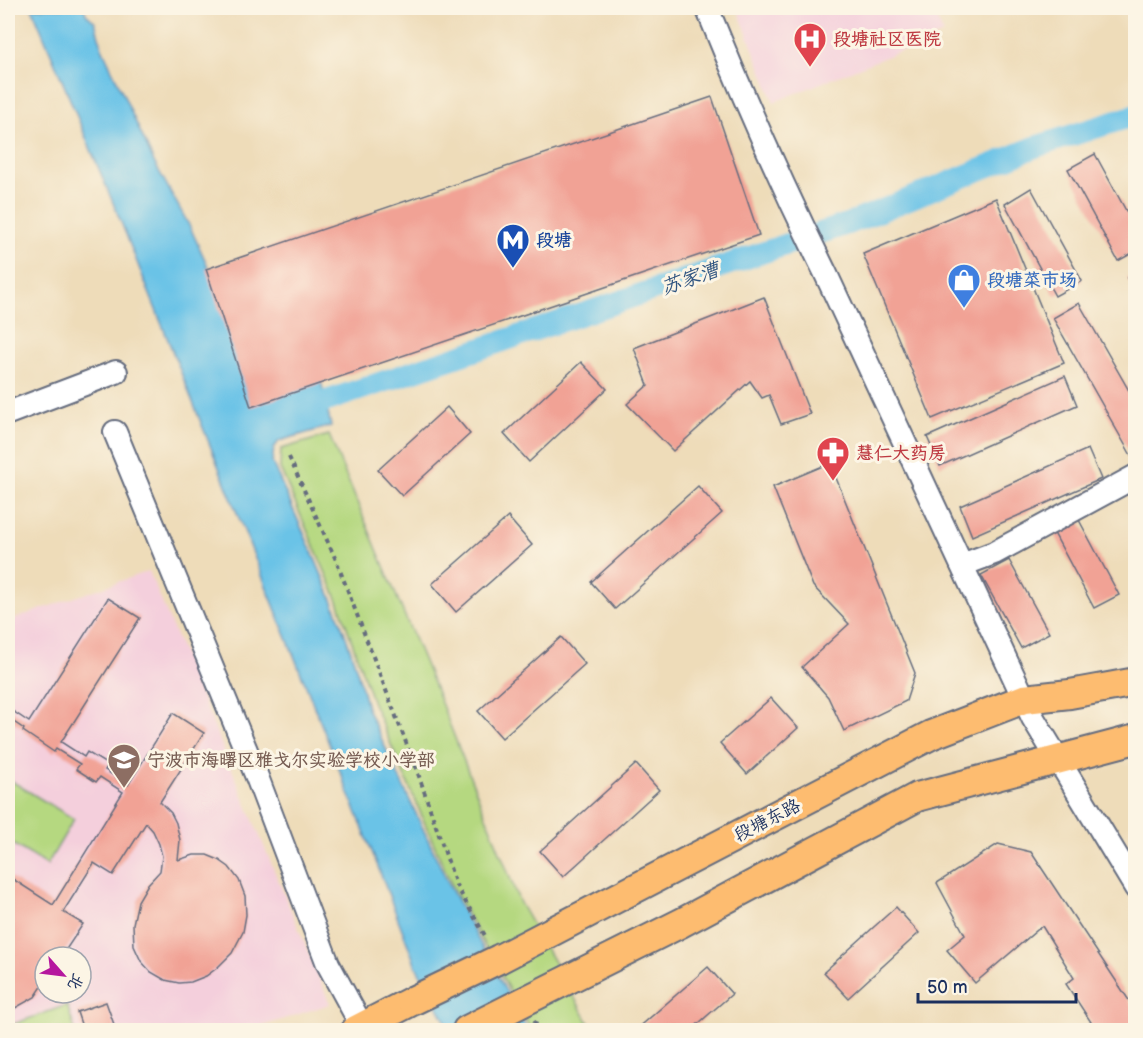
<svg xmlns="http://www.w3.org/2000/svg" width="1143" height="1038" viewBox="0 0 1143 1038" font-family="'Balsamiq Sans','LXGW WenKai TC',sans-serif">
<rect width="100%" height="100%" fill="#fcf5e5"/>
<filter id="ink" filterUnits="userSpaceOnUse"><feTurbulence type="fractalNoise" baseFrequency=".0167" numOctaves="2"/><feDisplacementMap in="SourceGraphic" scale="12" xChannelSelector="R" yChannelSelector="G"/><feConvolveMatrix kernelMatrix="1 2 1 2 8 2 1 2 1" color-interpolation-filters="sRGB"/></filter>
<filter id="wash" filterUnits="userSpaceOnUse"><feTurbulence type="fractalNoise" baseFrequency=".008" numOctaves="4" result="noise"/><feDisplacementMap in="SourceGraphic" scale="24" xChannelSelector="R" yChannelSelector="G"/><feGaussianBlur stdDeviation="1.35" result="paint"/><feColorMatrix in="noise" values="0 0 0 0 0 0 0 0 0 0 0 0 0 0 0 0 0 1.4 0 .05"/><feComposite in="paint" operator="in"/></filter>
<g filter="url(#wash)">
<rect width="100%" height="100%" fill="#eedcb9"/>
<g fill="#f4cfdc" fill-rule="evenodd">
<path d="M737,8H933L943,34L774,102Z"/>
<path d="M149,571L330,1004L250,1030H8V621ZM45,957H81V993H45Z"/>
</g>
<g fill="#b5d880" stroke="#68846f" stroke-width="1.5">
<path d="M329,435L438,695L520,903L593,1030H531L452,886L373,703L338,601L280,468L281,449Z"/>
<path d="M8,779L74,819L47,865L8,841Z"/>
<path d="M67,1005L75,1030H8V1026Z"/>
</g>
<path fill="#6ac3e7" stroke="#4279a2" stroke-width="1.5" d="M32,8H84L86,14L95,22L102,48L154,162L190,227L232,319L321,381L331,426L279,441L274,448L272,462C307,542 347,622 367,708L450,887L527,1030H450L416,966L375,859L121,222Z"/>
<g fill="none" stroke-linecap="round" stroke-linejoin="round">
<path stroke="#6ac3e7" stroke-width="22" d="M297,411L853,222L1035,147L1136,115"/>
</g>
<g id="blocks">
<g fill="#f1a295">
<path d="M712,97L759,235L251,407L206,269Z"/>
<path d="M1095,154L1136,229V251L1118,261L1068,169Z"/>
<path d="M1031,188L1082,281L1055,296L1005,204Z"/>
<path d="M996,198L1064,363L932,419L863,254Z"/>
<path d="M1136,273V294L1127,278Z"/>
<path d="M764,297L810,414L781,424L769,395L762,398L750,381L673,451L627,404L648,385L634,348Z"/>
<path d="M1079,303L1136,403V464L1053,318Z"/>
<path d="M581,362L607,389L529,462L504,434Z"/>
<path d="M1065,376L1077,405L940,466L927,437Z"/>
<path d="M447,407L470,434L402,496L378,470Z"/>
<path d="M1088,449L1101,479L972,536L960,506Z"/>
<path d="M830,463L915,673L906,701L844,731L828,697L802,667L849,624L813,586L773,487Z"/>
<path d="M698,486L722,513L615,609L591,582Z"/>
<path d="M1136,487V508L1127,492Z"/>
<path d="M508,517L532,545L456,612L432,584Z"/>
<path d="M1079,520L1119,595L1094,608L1054,533Z"/>
<path d="M1009,560L1049,633L1021,648L981,575Z"/>
<path d="M108,598L140,618L61,742L84,757L87,752L108,765L105,770L128,785L173,713L204,733L160,802L171,813L176,823L180,840L178,860L194,855H207L219,860L229,867L239,880L245,896L246,915L243,932L232,953L217,968L206,976L191,982L179,983L165,980L151,972L141,961L134,946L133,924L138,901L148,884L160,871L162,856L159,844L153,831L146,823L113,875L94,863L63,912L83,924L61,957H45V982L35,997L8,1012V876L53,905L123,792L100,777L96,782L76,769L80,764L56,749L54,752L23,731L24,729L8,718V708L29,722Z"/>
<path d="M561,637L585,664L502,738L478,711Z"/>
<path d="M771,698L798,728L747,774L720,743Z"/>
<path d="M636,764L659,790L563,877L540,851Z"/>
<path d="M998,844L1031,852L1136,1011V1030H1081L1091,1022L1066,984L1074,978L1042,926L975,983L947,950L965,935L937,883Z"/>
<path d="M896,907L919,933L848,998L824,972Z"/>
<path d="M708,967L732,994L691,1030H636Z"/>
<path d="M106,1002L116,1030H83L77,1012Z"/>
</g>
</g>
</g>
<g filter="url(#ink)">
<use href="#blocks" fill-opacity="0" stroke="#656c7e" stroke-width="1.5"/>
<g fill="none" stroke-linecap="round" stroke-linejoin="round">
<g stroke="#656c7e" stroke-width="26">
<g id="minor">
<path d="M707,8C743,97 782,185 825,272L1033,718L1136,888"/>
<path d="M8,413L116,372"/>
<path d="M115,432L257,777L328,964L364,1030"/>
<path d="M962,565L994,553L1136,476"/>
</g>
</g>
<g stroke="#656c7e" stroke-width="32">
<g id="major">
<path d="M499,959L931,735L1024,699L1070,694L1136,682"/>
<path d="M356,1030L412,1001"/>
<path d="M467,1030L681,923L917,797L1136,739"/>
</g>
</g>
<g stroke="#656c7e" stroke-width="4" stroke-dasharray="4.5 4.5" stroke-linecap="butt">
<path d="M289,457L336,560L420,779L456,885L487,939"/>
<path d="M534,1021L540,1030"/>
</g>
<use href="#minor" stroke="#fff" stroke-width="22"/>
<use href="#major" stroke="#fdbc6f" stroke-width="28"/>
<g stroke="#656c7e" stroke-width="32" stroke-linecap="butt">
<path id="major-bridge" d="M412,1001L499,959"/>
</g>
<use href="#major-bridge" stroke="#fdbc6f" stroke-width="28"/>
</g>
</g>
<defs>
<g id="hospital-pin" transform="scale(1.725)"><path d="M0 17L-7.5 6A9.5 9.5 0 1 1 7.5 6Z" fill="#e0444e" stroke="#fcf5e5"/><path d="M-5-5h3v3.5h4V-5h3V5h-3V1.5h-4V5h-3Z" fill="#fff"/></g>
<g id="metro-pin" transform="scale(1.725)"><path d="M0 17L-7.5 6A9.5 9.5 0 1 1 7.5 6Z" fill="#1a4fb4" stroke="#fcf5e5"/><path d="M-5.5 5V-5H-3L0 0L3-5H5.5V5H3V-.5L0 4L-3-.5V5Z" fill="#fff"/></g>
<g id="shop-pin" transform="scale(1.725)"><path d="M0 17L-7.5 6A9.5 9.5 0 1 1 7.5 6Z" fill="#3f7fe0" stroke="#fcf5e5"/><path d="M-5-2.5h2.3a2.7 3.5 0 0 1 5.4 0H5L5.5 6h-11ZM-1.5-2.5h3a1.5 2.3 0 0 0-3 0Z" fill="#fff"/></g>
<g id="pharmacy-pin" transform="scale(1.725)"><path d="M0 17L-7.5 6A9.5 9.5 0 1 1 7.5 6Z" fill="#e0444e" stroke="#fcf5e5"/><path d="M-2-6h4v4h4v4h-4v4h-4v-4h-4v-4h4Z" fill="#fff"/></g>
<g id="school-pin" transform="scale(1.725)"><path d="M0 17L-7.5 6A9.5 9.5 0 1 1 7.5 6Z" fill="#8d6e63" stroke="#fcf5e5"/><path d="M0-5L7-2L0 1L-7-2ZM-4 1L0 2.5L4 1V4Q0 6-4 4Z" fill="#fff"/></g>
</defs>
<g fill-rule="evenodd">
<use href="#hospital-pin" x="810" y="39"/>
<use href="#metro-pin" x="513" y="240"/>
<use href="#shop-pin" x="964" y="280"/>
<use href="#pharmacy-pin" x="833" y="453"/>
<use href="#school-pin" x="124" y="760"/>
</g>
<g text-anchor="middle" stroke-width="6" stroke-linejoin="round" paint-order="stroke">
<g font-size="18" font-weight="bold" fill="#be3a42" stroke="#fcf5e5" text-anchor="start">
<text x="833" y="45">段塘社区医院</text>
<text x="856" y="459">慧仁大药房</text>
</g>
<g font-size="18" font-weight="bold" fill="#164399" stroke="#fcf5e5" text-anchor="start">
<text x="536" y="246">段塘</text>
</g>
<g font-size="18" font-weight="bold" fill="#366cbe" stroke="#fcf5e5" text-anchor="start">
<text x="987" y="286">段塘菜市场</text>
</g>
<g font-size="18" font-weight="bold" fill="#785e54" stroke="#fcf5e5" text-anchor="start">
<text x="147" y="766">宁波市海曙区雅戈尔实验学校小学部</text>
</g>
<g font-size="18" fill="#1b2f5e" stroke="#fcf5e5">
<text transform="translate(767 820) rotate(-27)" y="6">段塘东路</text>
</g>
<g font-size="20" font-style="italic" fill="#2f5480" stroke="#fcf5e5">
<text transform="translate(690 278) rotate(-19)" y="7">苏家漕</text>
</g>
</g>
<rect width="1143" height="1038" fill="none" stroke="#fcf5e5" stroke-width="30"/>
<g transform="translate(63 975) rotate(118)"><circle r="28" fill="#fcf5e5" stroke="#a2a6af" stroke-width="1.5"/>
<path d="M0-4.5L10 22L0 15L-10 22Z" fill="#b5179e"/>
<text y="-9" font-size="16" font-weight="bold" text-anchor="middle" fill="#1b2f5e">北</text>
</g>
<path d="M918 993v9h158v-9" fill="none" stroke="#1b2f5e" stroke-width="3"/>
<text x="927" y="993" font-size="18" fill="#1b2f5e" stroke="#fcf5e5" stroke-width="4.5" paint-order="stroke">50 m</text>
</svg>
